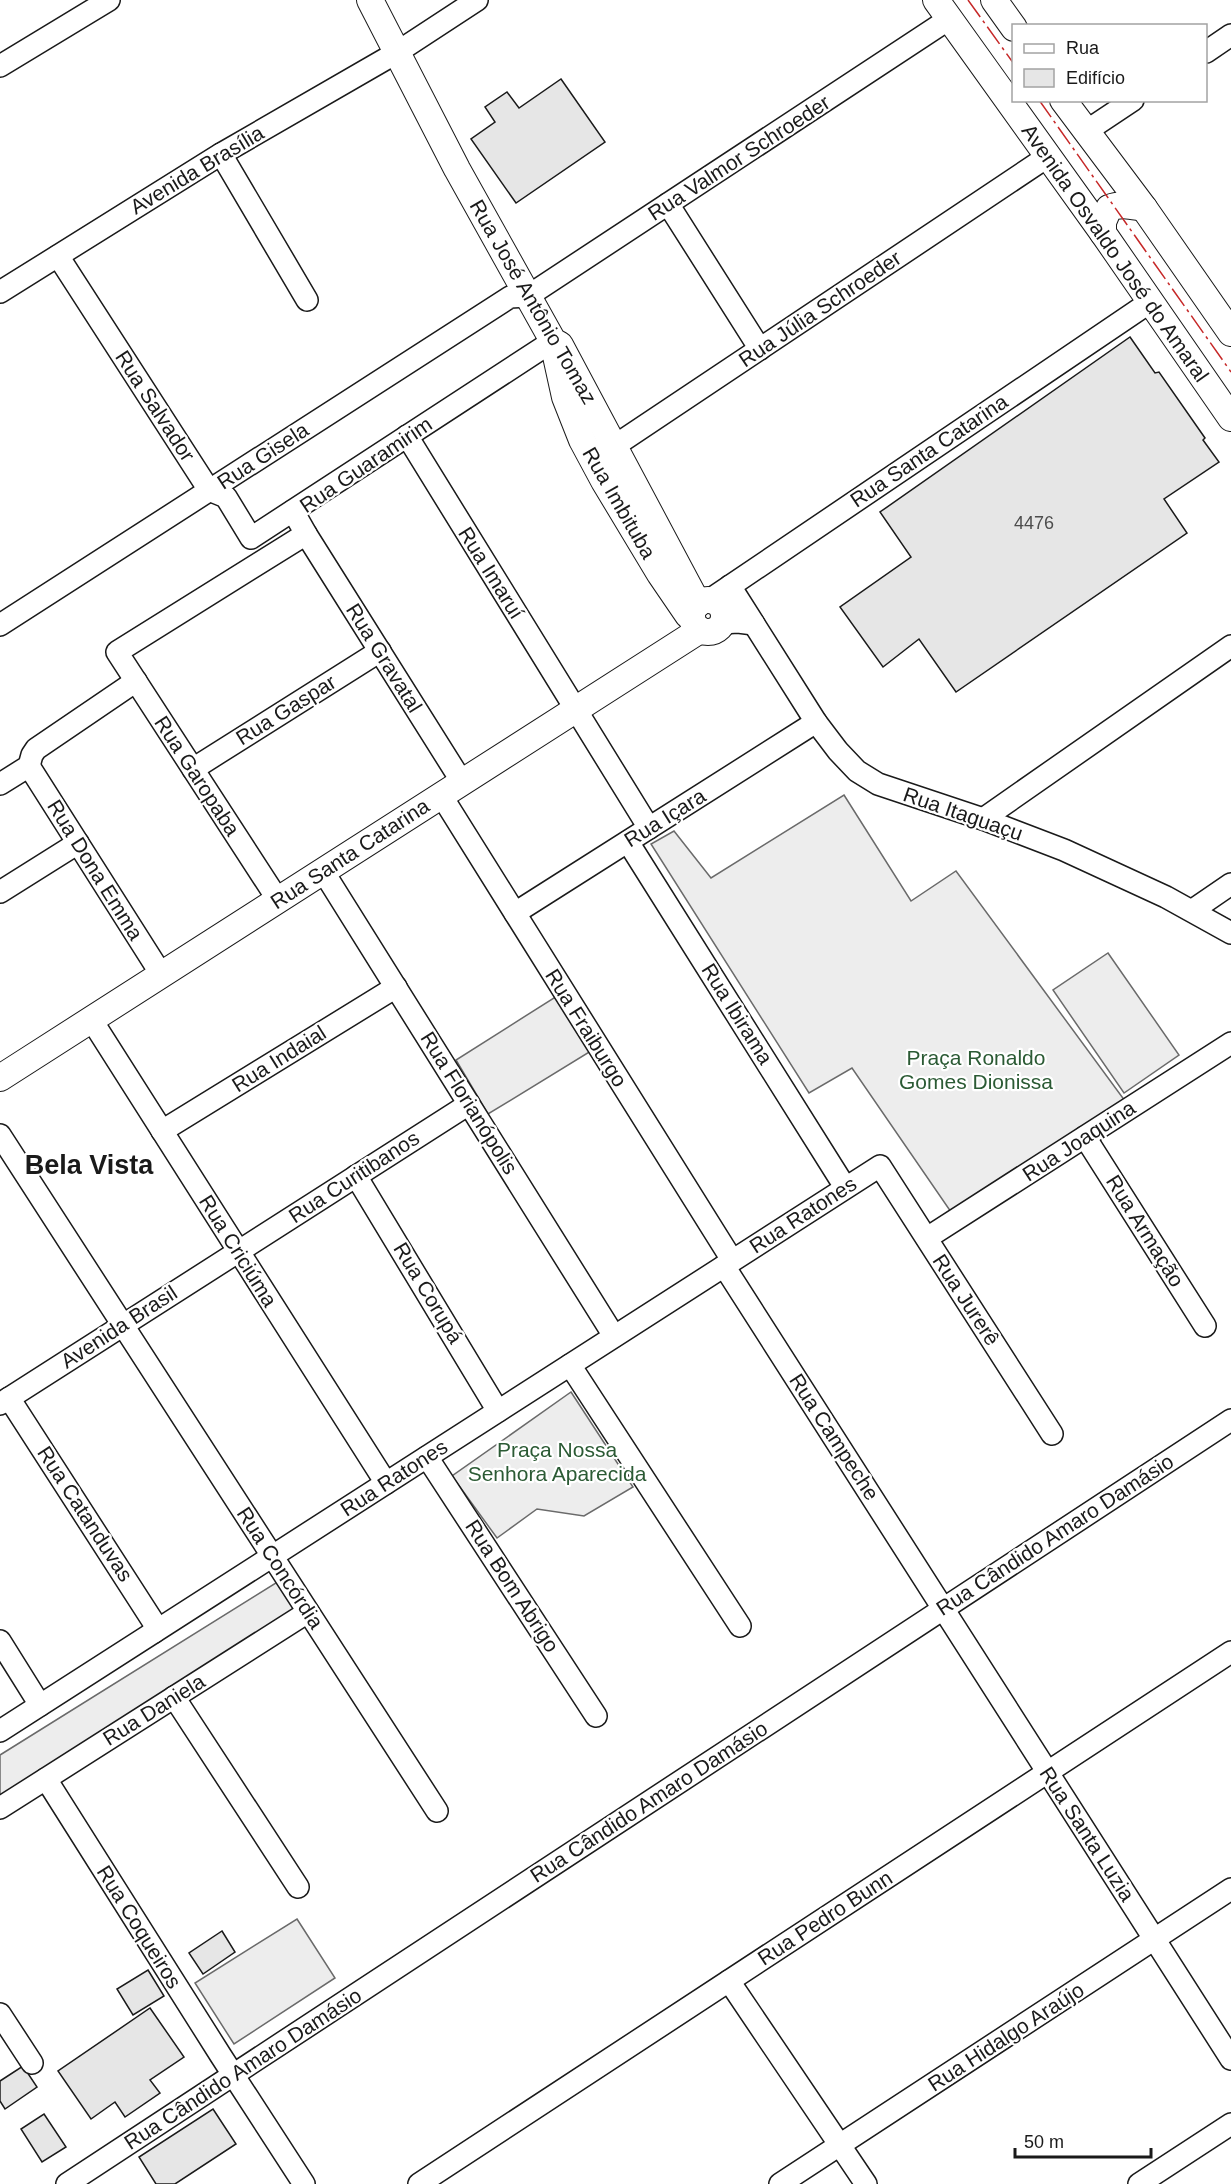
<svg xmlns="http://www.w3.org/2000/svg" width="1231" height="2184" viewBox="0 0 1231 2184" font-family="Helvetica,sans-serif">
<rect width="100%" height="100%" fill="#fff"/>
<g fill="#ededed" stroke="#6a6a6a" stroke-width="1.5">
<path d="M844,795L911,901L956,871L1128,1105L951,1212L852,1068L809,1093L651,844L674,831L711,878Z"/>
<path d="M1108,953L1179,1055L1124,1093L1053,990Z"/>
<path d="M557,996L591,1051L488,1114L456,1060Z"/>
<path d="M571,1392L633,1487L584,1516L537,1509L497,1538L452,1476Z"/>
<path d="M279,1581L297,1607L0,1798V1755Z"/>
<path d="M297,1919L335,1978L234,2044L195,1983Z"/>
</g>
<g fill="#e6e6e6" stroke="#1a1a1a" stroke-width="1.5">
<path d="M561,79L605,142L516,203L471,139L495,122L485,107L507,92L519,108Z"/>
<path d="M1130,337L1155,373L1159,372L1205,438L1203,440L1219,462L1164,499L1187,533L956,692L919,639L883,667L840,607L911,557L880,512Z"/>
<path d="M222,1931L235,1952L203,1974L189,1953Z"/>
<path d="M148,1970L164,1996L133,2015L117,1989Z"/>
<path d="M150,2008L184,2057L150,2080L160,2093L125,2117L115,2102L91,2119L58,2071Z"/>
<path d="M23,2066L37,2087L5,2109L0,2101V2081Z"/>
<path d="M213,2109L236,2144L175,2184H156L139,2157Z"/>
<path d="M44,2114L66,2147L42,2162L21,2129Z"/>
</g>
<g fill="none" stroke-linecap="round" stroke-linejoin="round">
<g stroke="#1a1a1a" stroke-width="24">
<g id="minor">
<path d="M1206,52L1231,35"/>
<path d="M0,66L109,0"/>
<path d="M1085,132L1133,100"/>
<path d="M221,154L307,300"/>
<path d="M668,204L760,349"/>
<path d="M58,256L209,490L226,497L251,538L553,341"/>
<path d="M0,292L221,154L396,53L477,0"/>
<path d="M407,436L649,828"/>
<path d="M601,455L1047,157"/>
<path d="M306,534L462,782"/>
<path d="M730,586L816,722L838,751L857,771L878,784L983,819L1064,850L1166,897L1231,933"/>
<path d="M708,601L1150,302"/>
<path d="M722,623L738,622L754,624"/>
<path d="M0,625L510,297L528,296L949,19"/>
<path d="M29,766L161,974"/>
<path d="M193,769L380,651"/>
<path d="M0,784L29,766L32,755L36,749L136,681"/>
<path d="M441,795L732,1260"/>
<path d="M983,819L1231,646"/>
<path d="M628,842L845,1187"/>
<path d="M323,871L614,1336"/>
<path d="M0,892L78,843"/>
<path d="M278,900L117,652L306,534L293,511"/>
<path d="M1193,910L1231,884"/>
<path d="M515,913L816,722"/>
<path d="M91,1019L386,1483"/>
<path d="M162,1131L396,987"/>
<path d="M0,1135L437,1811"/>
<path d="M1085,1137L1205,1326"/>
<path d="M356,1176L498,1411"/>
<path d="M927,1238L1231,1043"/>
<path d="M724,1266L1231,2059"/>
<path d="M570,1365L740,1626"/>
<path d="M9,1398L154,1623V1632"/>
<path d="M0,1404L469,1104"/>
<path d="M427,1457L596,1716"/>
<path d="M0,1641L40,1705"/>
<path d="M174,1697L298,1887"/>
<path d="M0,1731L880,1166L1052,1434"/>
<path d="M46,1779L221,2056L304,2184"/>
<path d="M0,1808L308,1612"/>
<path d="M729,1981L866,2184"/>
<path d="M0,2014L32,2063"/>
<path d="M67,2184L1231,1420"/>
<path d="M419,2184L1231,1652"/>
<path d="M780,2184L1231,1889"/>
<path d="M1139,2184L1231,2124"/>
</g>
</g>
<g stroke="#1a1a1a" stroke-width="28">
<g id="major">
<path d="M370,0L457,169L553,341L560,345L698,604"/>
<path d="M936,0L1103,233L1231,418"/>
<path d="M994,0L1014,28"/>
<path d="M1063,100L1144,208L1231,333"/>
<path d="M1103,233V222L1109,208C1121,203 1131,206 1144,208"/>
<path d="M556,356L565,397L582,440L604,481L660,574L688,615"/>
<circle cx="708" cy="616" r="16"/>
<path d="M0,1078L700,630"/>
</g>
</g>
<use href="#minor" stroke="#fff" stroke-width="21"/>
<use href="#major" stroke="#fff" stroke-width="26"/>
<g stroke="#c62828" stroke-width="1.5" stroke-dasharray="21 4.5 3 4.5" stroke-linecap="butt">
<path d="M968,0L1014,64"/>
<path d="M1039,100L1231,372"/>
</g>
</g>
<g text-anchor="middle" stroke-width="4.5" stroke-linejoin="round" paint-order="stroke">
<g font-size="18" fill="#4d4d4d">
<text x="1034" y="529">4476</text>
</g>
<g font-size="21" fill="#1a1a1a" stroke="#fff">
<text transform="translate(739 158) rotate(-33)" y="7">Rua Valmor Schroeder</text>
<text transform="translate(197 170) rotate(-31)" y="7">Avenida Brasília</text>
<text transform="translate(1115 253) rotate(55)" y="7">Avenida Osvaldo José do Amaral</text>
<text transform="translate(533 302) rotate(60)" y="7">Rua José Antônio Tomaz</text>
<text transform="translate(820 309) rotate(-34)" y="7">Rua Júlia Schroeder</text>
<text transform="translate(155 406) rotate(57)" y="7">Rua Salvador</text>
<text transform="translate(929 451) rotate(-34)" y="7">Rua Santa Catarina</text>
<text transform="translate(263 456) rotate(-33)" y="7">Rua Gisela</text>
<text transform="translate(366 465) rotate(-34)" y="7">Rua Guaramirim</text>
<text transform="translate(619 503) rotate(60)" y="7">Rua Imbituba</text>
<text transform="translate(491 573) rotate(58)" y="7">Rua Imaruí</text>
<text transform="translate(384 658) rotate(58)" y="7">Rua Gravatal</text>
<text transform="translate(286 710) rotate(-32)" y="7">Rua Gaspar</text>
<text transform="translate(197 776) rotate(57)" y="7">Rua Garopaba</text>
<text transform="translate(963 814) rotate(19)" y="7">Rua Itaguaçu</text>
<text transform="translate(665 818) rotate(-32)" y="7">Rua Içara</text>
<text transform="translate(350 854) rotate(-33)" y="7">Rua Santa Catarina</text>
<text transform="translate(95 870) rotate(58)" y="7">Rua Dona Emma</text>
<text transform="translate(737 1014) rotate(58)" y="7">Rua Ibirama</text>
<text transform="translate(586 1028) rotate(58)" y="7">Rua Fraiburgo</text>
<text transform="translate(279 1059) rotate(-32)" y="7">Rua Indaial</text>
<text transform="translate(469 1103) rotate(58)" y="7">Rua Florianópolis</text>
<text transform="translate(1079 1141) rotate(-33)" y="7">Rua Joaquina</text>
<text transform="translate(354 1177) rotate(-33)" y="7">Rua Curitibanos</text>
<text transform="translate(803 1215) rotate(-33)" y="7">Rua Ratones</text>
<text transform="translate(1145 1231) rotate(58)" y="7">Rua Armação</text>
<text transform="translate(238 1251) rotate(58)" y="7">Rua Criciúma</text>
<text transform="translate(428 1293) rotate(59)" y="7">Rua Corupá</text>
<text transform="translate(966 1300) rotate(57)" y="7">Rua Jurerê</text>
<text transform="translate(119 1327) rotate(-33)" y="7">Avenida Brasil</text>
<text transform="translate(834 1437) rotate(57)" y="7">Rua Campeche</text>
<text transform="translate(394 1478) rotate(-33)" y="7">Rua Ratones</text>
<text transform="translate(85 1514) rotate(57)" y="7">Rua Catanduvas</text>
<text transform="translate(1055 1535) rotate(-33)" y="7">Rua Cândido Amaro Damásio</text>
<text transform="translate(280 1568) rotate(57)" y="7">Rua Concórdia</text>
<text transform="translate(512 1586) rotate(57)" y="7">Rua Bom Abrigo</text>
<text transform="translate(154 1710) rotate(-32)" y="7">Rua Daniela</text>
<text transform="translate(649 1802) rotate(-33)" y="7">Rua Cândido Amaro Damásio</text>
<text transform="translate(1087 1834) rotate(57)" y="7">Rua Santa Luzia</text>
<text transform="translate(825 1918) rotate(-33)" y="7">Rua Pedro Bunn</text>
<text transform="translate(139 1927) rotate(58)" y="7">Rua Coqueiros</text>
<text transform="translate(1006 2037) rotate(-33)" y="7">Rua Hidalgo Araújo</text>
<text transform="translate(243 2069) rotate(-33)" y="7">Rua Cândido Amaro Damásio</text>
</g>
<g font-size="21" fill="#2b5a34" stroke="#fff">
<text x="976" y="1065">Praça Ronaldo<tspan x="976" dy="24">Gomes Dionissa</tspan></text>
<text x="557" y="1457">Praça Nossa<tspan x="557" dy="24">Senhora Aparecida</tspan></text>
</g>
<g font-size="27" font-weight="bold" fill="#1a1a1a" stroke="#fff">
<text x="89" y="1174">Bela Vista</text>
</g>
</g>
<rect x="1012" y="24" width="195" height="78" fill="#ffffff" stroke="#a3a3a3" stroke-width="1.5"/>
<rect x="1024" y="44" width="30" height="9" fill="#ffffff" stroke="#a3a3a3" stroke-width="1.5"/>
<text x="1066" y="54" font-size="18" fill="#1a1a1a">Rua</text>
<rect x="1024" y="69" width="30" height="18" fill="#e6e6e6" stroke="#a3a3a3" stroke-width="1.5"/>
<text x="1066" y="84" font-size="18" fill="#1a1a1a">Edifício</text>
<path d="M1015 2148v9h136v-9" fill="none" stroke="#1a1a1a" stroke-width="3"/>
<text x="1024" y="2148" font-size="18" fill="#1a1a1a" stroke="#ffffff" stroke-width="4.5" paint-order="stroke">50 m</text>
</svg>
